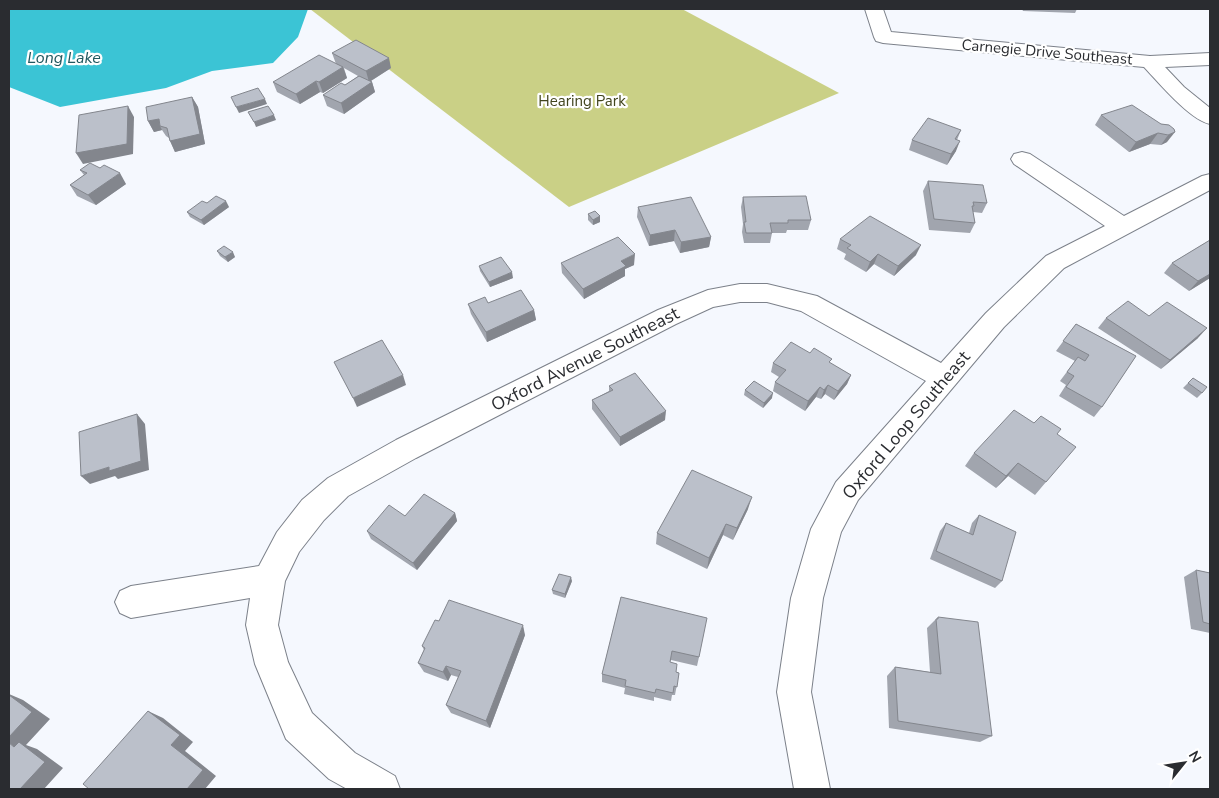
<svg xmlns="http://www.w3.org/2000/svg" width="1219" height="798" viewBox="0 0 1219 798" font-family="'Nunito Sans',sans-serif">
<rect width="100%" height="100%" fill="#f5f8fe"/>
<path fill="#cad086" d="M310,9H682L839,93L569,207Z"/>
<path fill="#3bc4d5" d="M9,9H308L298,37L273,63L212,71L166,88L60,107L9,87Z"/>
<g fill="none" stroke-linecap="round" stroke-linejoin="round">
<g stroke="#7c818a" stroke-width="2">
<g id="street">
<path d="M865,9H883L891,32L1150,56L1210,53V65L1165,67L1184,87L1210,108V124C1190,120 1159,83 1144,67L883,43L876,41L874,37Z"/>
<path d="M1022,152L1030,154L1124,216L1202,176L1210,174V190L1064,268L1004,327L858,500L841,532L823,598L811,692L830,789H794L777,692L791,598L811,529L836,482L926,381L801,311L767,302H740L713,307L676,324L416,458L348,496L324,520L299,552L285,581L278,625L288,662L312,713L355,753L395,776L400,789H347L329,779L286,739L255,664L246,625L250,598L131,618L120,613L115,602L120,591L131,586L259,566L277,532L302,500L328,478L396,440L658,310L708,290L740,284H767L817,296L941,363L986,313L1046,256L1105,226L1014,164L1011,159L1014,154Z"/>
</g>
</g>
<use href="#street" fill="#fff" fill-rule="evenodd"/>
</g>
<g fill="#a1a5ae">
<path d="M1022,9H1077L1075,13L1023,11Z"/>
<path d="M332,53L391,68L371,81L372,82L375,92L344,114L327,106L323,95L345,85L358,76L344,68L347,78L323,93L320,92L300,104L277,92L273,82L336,64Z"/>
<path d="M192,97L198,107L205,144L175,152L169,138L166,136L162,130L154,132L148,121Z"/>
<path d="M1101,115L1169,125L1167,142L1161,145L1150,144L1129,152L1095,125Z"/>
<path d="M961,130L957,140L956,151L947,165L909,150L912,140Z"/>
<path d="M80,170L126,184L96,205L77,196L70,185L84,175Z"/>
<path d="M928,181L987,203L982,213L973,212L975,223L970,233L929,230L923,191Z"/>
<path d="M743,197L811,220L808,230H787L786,233H772L770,243H744L742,232L743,224L741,207Z"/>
<path d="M207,203L229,207L204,225L190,217L187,212Z"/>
<path d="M638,207L711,237L709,247L680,253L674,241L649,246L637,217Z"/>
<path d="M588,214L600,216V222L593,225L588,220Z"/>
<path d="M840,239L916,255L894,276L874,264L866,272L844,259L846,254L837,249Z"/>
<path d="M1210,240V278L1189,291L1164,273L1172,263Z"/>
<path d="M217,251L235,257L228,262L220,256Z"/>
<path d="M561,263L634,265L625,269V276L584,299L562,273Z"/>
<path d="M479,266L513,278L490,287L480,271Z"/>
<path d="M488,303L534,310L536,320L487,342L471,314L468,304Z"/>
<path d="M1149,316L1198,338L1161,369L1098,328L1106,318Z"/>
<path d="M1076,324L1136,356L1102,407L1094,417L1059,396L1066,385L1060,381L1075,361L1056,351Z"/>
<path d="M810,353L830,363L851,375L847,384L834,400L825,394L821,399L816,397L805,411L773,391L775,382L779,377L771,372L773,363Z"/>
<path d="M1193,378L1202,393L1197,398L1183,388Z"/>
<path d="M609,386L665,420L620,446L592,409V400L609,391Z"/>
<path d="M745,390L772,398L763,408L744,395Z"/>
<path d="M1034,423L1057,434L1046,482L1035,495L1008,476L996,488L965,466L974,453Z"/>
<path d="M748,509L733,540L723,535L707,569L656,544L657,533Z"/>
<path d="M455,513L457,521L417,570L371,539L367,531L405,516Z"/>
<path d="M979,515L1002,581L995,588L930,559L940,531L946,523L969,533L972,523Z"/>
<path d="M1196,570L1210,573V633L1191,629L1184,577Z"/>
<path d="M572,581L565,598L553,594L552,590Z"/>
<path d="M621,597L699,657L697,666L671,660L670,662L676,672L679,673L675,695H672L671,701L654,697V701L624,694L625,688L602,682V674Z"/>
<path d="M938,617L992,736L980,742L889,728L887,676L895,667L930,672L927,628Z"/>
<path d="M439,621L525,635L490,728L451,713L446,705L458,677L451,675L448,681L424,672L418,663L424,650L422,646Z"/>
</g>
<g fill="#83868d">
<path d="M389,58L391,68L369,82L366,71Z"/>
<path d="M343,67L347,78L323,93L319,82Z"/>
<path d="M316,81L320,92L300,104L296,94Z"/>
<path d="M372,82L375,92L344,114L341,103Z"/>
<path d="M192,97L198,107L205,144L175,152L170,141Z"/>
<path d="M265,99L267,104L239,113L236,107Z"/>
<path d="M128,106L134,117L133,154L83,164L76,153Z"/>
<path d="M274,115L276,120L256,127L254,122Z"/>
<path d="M159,119L160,126L162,130L154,132L148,121Z"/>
<path d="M1175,132L1167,142L1161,145L1168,135Z"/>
<path d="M1158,133L1150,144L1129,152L1136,142Z"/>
<path d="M960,141L956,151L947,165L951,154Z"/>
<path d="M120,173L126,184L96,205L88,195Z"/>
<path d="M226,201L229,207L204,225L201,220Z"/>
<path d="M600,216V222L593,225V220Z"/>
<path d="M675,230L674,241L649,246L650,235Z"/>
<path d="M711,237L709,247L680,253L681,242Z"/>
<path d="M921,245L916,255L894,276L898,266Z"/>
<path d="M233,252L235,257L228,262L225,257Z"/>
<path d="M635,254L634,265L625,269V276L584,299L583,289L621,261Z"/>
<path d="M878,254L874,264L866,272L870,262Z"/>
<path d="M512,272L513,278L490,287L489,282Z"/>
<path d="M1210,274V278L1189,291L1198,281Z"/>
<path d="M534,310L536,320L487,342L486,332Z"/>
<path d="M1207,328L1198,338L1161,369L1170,360Z"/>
<path d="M403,375L406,385L357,407L353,398Z"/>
<path d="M851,375L847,384L834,400L838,391Z"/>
<path d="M828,385L825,394L821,399L824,390Z"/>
<path d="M820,387L816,397L805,411L808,401Z"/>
<path d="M773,393L772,398L763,408L764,403Z"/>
<path d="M666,411L665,420L620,446V437Z"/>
<path d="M137,414L145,424L149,470L118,479L115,476L90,484L81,476L109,467Z"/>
<path d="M1018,463L1008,476L996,488L1006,476Z"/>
<path d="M752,497L748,509L733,540L737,528Z"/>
<path d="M455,513L457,521L417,570L413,563Z"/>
<path d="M726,524L723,535L707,569L709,558Z"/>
<path d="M571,577L572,581L565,598V594Z"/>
<path d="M523,625L525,635L490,728L486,721Z"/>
<path d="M446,666L451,675L448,681L443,672Z"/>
<path d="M9,694L23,700L50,719L26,745L37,749L63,768L44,789H20L14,747L9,743Z"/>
<path d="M148,711L163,718L193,742L185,751L216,776L205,789H187L171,745Z"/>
</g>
<g fill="#bbc0ca" stroke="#83868d">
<path d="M356,40L389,58L366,71L332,53Z"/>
<path d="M319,55L343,67L319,82L316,81L296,94L273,82Z"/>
<path d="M359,76L372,82L341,103L323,95L341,83L345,85Z"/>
<path d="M258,88L265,99L236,107L231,97Z"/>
<path d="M192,97L200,134L170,141L167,128L160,126L159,119L148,121L146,107Z"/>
<path d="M1132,105L1161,124L1169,125L1174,129L1175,132L1168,135L1158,133L1136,142L1101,115Z"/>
<path d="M128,106L127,144L76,153L79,115Z"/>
<path d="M268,106L274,115L254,122L248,112Z"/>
<path d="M928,118L961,130L955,139L960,141L951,154L912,140Z"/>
<path d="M90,163L100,168L104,165L120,173L88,195L70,185L87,173L80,170Z"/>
<path d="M928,181L983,185L987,203L973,202L974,206H972L975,223L934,219Z"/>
<path d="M216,196L226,201L201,220L187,212L202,201L207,203Z"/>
<path d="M806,196L811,220H788V223H770L772,233H746L744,222H746L743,197Z"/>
<path d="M691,197L711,237L681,242L675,230L650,235L638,207Z"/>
<path d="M595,211L600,216L593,220L588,214Z"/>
<path d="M870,216L921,245L898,266L878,254L870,262L847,248L851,245L840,239Z"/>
<path d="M618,237L635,254L621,261L626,266L583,289L561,263Z"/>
<path d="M1210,240V274L1198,281L1172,263Z"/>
<path d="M224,246L233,252L225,257L217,251Z"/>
<path d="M501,257L512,272L489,282L479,266Z"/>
<path d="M521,290L534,310L486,332L468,304L485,297L488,303Z"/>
<path d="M1128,301L1149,316L1167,302L1207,328L1170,360L1106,318Z"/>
<path d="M1076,324L1136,356L1102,407L1066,387L1074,376L1067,372L1078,357L1085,361L1089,355L1063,341Z"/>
<path d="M382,340L403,375L353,398L334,362Z"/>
<path d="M791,342L810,353L814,348L832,359L829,362L851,375L838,391L828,385L824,390L820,387L808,401L775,382L786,370L773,363Z"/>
<path d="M635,373L666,411L620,437L592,400L613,390L609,386Z"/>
<path d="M1193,378L1207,387L1202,393L1188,383Z"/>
<path d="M754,381L773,393L764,403L745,390Z"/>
<path d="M1014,410L1034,423L1041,416L1061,429L1057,434L1076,447L1046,482L1018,463L1006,476L974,453Z"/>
<path d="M137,414L141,461L109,471V467L81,476L79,432Z"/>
<path d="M692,470L752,497L737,528L726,524L709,558L657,533Z"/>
<path d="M424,494L455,513L413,563L367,531L389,505L405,516Z"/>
<path d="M979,515L1016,532L1002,581L936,551L946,523L973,535Z"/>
<path d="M1196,570L1210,573V624L1203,622Z"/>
<path d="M559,574L571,577L565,594L552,590Z"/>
<path d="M621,597L707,618L699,657L672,651L670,662L677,664L676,672L679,673L677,687L674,686L673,693L656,689L655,693L625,686L626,680L602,674Z"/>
<path d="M449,600L523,625L486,721L446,705L461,671L446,666L443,672L418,663L425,648L422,646L435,620L439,621Z"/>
<path d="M938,617L978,622L992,736L898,721L895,667L941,674L936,619H938Z"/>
<path d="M9,695L32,712L9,737Z"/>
<path d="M148,711L180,735L171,745L203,770L187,789H89L83,784Z"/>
<path d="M19,742L45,762L20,789H9V743L14,747Z"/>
</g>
<g text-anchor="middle" stroke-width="4.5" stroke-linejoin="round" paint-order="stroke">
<g font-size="15" fill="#2a2c30" stroke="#fff">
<text transform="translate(1047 52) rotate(5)" y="5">Carnegie Drive Southeast</text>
</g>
<g font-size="15" fill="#42451e" stroke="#fff">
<text x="582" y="106">Hearing Park</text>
</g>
<g font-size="16" font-style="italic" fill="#21585f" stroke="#fff">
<text x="64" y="63">Long Lake</text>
</g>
<g font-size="18" fill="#2a2c30" stroke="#fff">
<text transform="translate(585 359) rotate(-27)" y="6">Oxford Avenue Southeast</text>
<text transform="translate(906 425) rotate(-50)" y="6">Oxford Loop Southeast</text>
</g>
</g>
<rect width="1219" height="798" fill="none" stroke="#2a2c30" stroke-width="20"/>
<g transform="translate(1184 763) rotate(60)" stroke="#ffffff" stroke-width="4" paint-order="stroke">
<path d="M0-4L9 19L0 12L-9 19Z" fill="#2a2c30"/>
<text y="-8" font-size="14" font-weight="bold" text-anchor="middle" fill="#2a2c30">N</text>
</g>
</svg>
